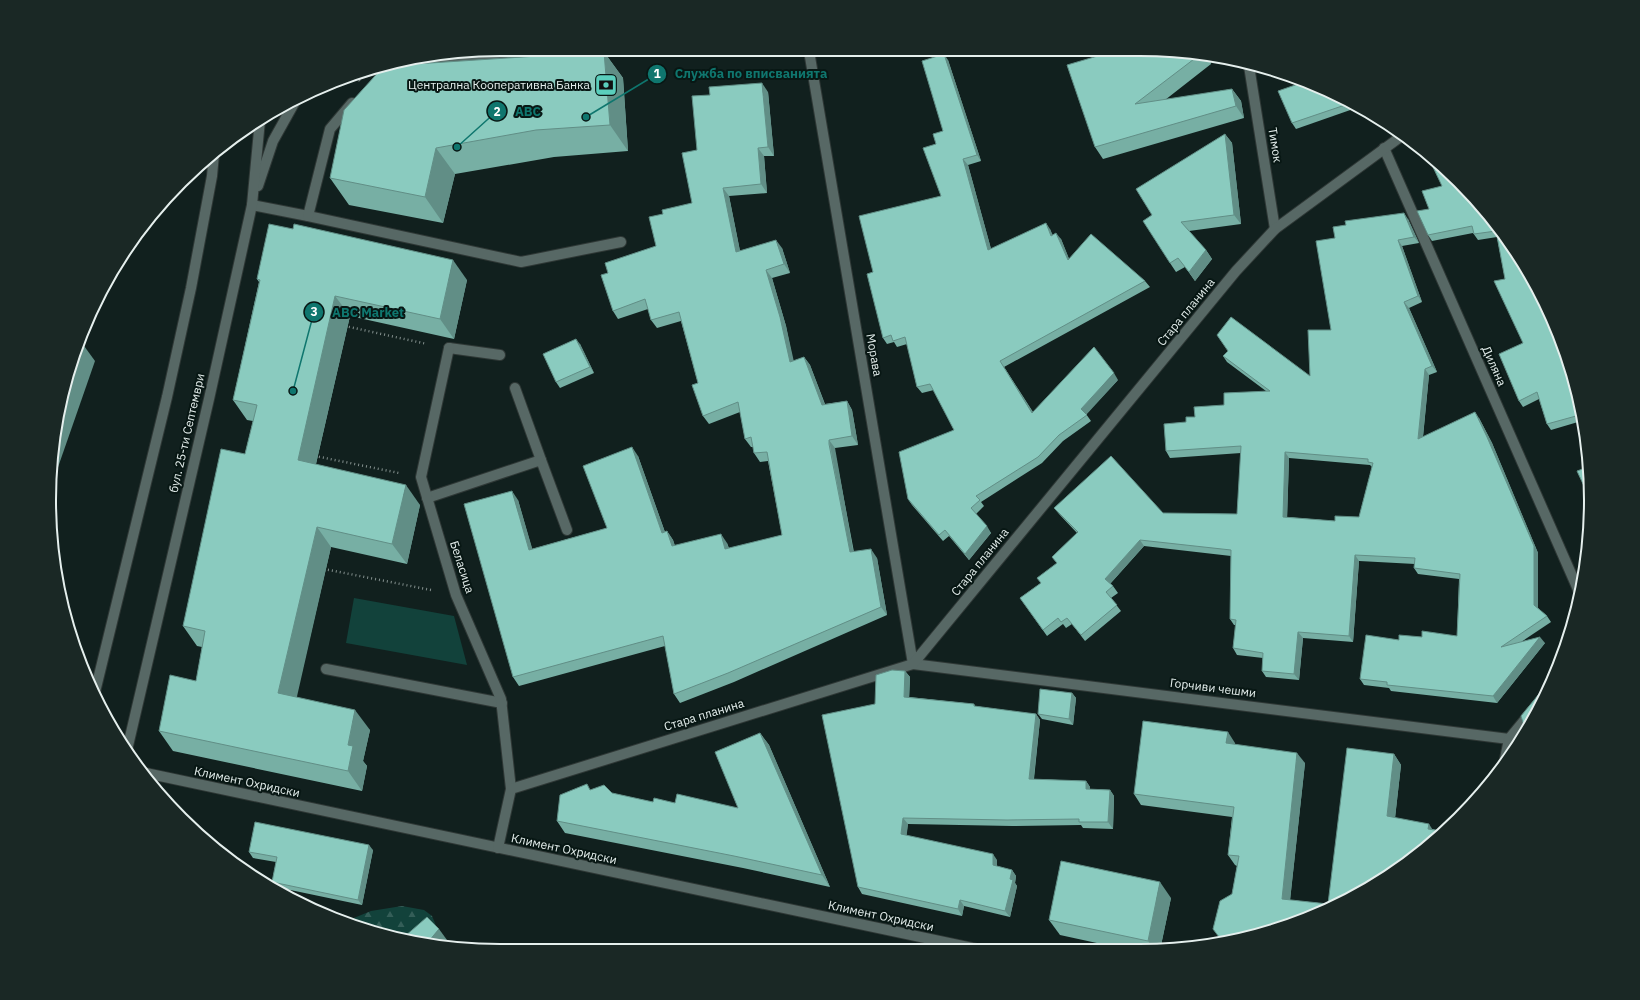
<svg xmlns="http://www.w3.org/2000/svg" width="1640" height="1000" viewBox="0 0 1640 1000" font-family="'IBM Plex Sans',sans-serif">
<defs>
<pattern id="forest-firs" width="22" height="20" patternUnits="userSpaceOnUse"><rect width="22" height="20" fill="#12423b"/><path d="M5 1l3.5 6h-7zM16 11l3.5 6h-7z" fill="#345e58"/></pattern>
</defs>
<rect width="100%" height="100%" fill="#11201e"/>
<path fill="url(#forest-firs)" d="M402,906L424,910L432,916L444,945L355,927L344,922L371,911Z"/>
<path fill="#12423b" d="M354,598L454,616L467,665L346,643Z"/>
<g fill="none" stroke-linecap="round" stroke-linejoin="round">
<g stroke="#2f3836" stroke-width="12">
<g id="service">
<path d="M399,70L415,63L589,52"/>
<path d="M252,205L308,216L521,262L621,242"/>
<path d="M308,216L330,129L352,103"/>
<path d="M449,348L500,355"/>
<path d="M515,388L541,460"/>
<path d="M427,498L541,460L567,530"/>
<path d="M326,669L502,703"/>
</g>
</g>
<g stroke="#2f3836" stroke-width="12">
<g id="minor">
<path d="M809,51L913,664L1509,739"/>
<path d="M1249,66L1275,229"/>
<path d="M1384,148L1580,594"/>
<path d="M449,348L421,477L456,595L501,699L511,789"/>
<path d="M1504,764L1509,739L1532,711"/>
<path d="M141,772L982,950"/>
<path d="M498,848L511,789L913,664L1236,271L1275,229L1403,135"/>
</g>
</g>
<g stroke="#2f3836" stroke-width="12">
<g id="secondary">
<path d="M258,186L273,141L297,98"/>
<path d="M94,696L167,397L191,288L212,176L214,154"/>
<path d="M127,750L209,399L252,205L260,120"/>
</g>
</g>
<g stroke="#838f8d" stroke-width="2.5" stroke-dasharray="1 3" stroke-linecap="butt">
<path d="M354,74L360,81"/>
<path d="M345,326L427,344"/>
<path d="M315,456L399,473"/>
<path d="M324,569L431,590"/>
</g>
<use href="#service" stroke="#576865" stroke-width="10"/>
<use href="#minor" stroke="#576865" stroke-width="10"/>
<use href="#secondary" stroke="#576865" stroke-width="10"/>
</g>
<g fill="#77afa4" fill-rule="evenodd">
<path d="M1170,50L1210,58L1211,64L1165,100L1232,89L1241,101L1244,118L1103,159L1095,147Z"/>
<path d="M604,52L623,78L628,151L554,157L455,174L443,223L349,205L330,178Z"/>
<path d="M948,60L981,161L968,165L991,249L1050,229L1052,235L1061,239L1069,259L1145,281L1150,287L1004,367L1033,412L1118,380L1086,414L1091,421L1063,441L1042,463L981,502L984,506L976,514L991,533L969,560L949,536L943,541L912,505L908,499L954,430L934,390L922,393L917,387L907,344L897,347L894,342L887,344L883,338L873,272L941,196L936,144L943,131Z"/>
<path d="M1304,82L1356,108L1296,129L1292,123Z"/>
<path d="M768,92L774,156H764L767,193L729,196L740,251L782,248L790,273L772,278L786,326L793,361L804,357L810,365L825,404L847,401L852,410L858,445L835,448V452L854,552L877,558L887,615L734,682L680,703L674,694L665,646L519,686L513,677L518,500L532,549L607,528L638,456L665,532L667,531L673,540L675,546L727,543L729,548L782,535L768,461L760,462L754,453L753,447H751L745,439L740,412L709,424L703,416L698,383L681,321L657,328L651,320L648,309L618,319L613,311L608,273L656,246L663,214L692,203L697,150Z"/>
<path d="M1225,134L1232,143L1241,224L1189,231L1206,250L1212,259L1195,281L1185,267L1176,272L1170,263L1152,215Z"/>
<path d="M1436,163L1515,250L1578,422L1551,430L1547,424L1539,399L1523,407L1519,401L1523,343L1505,279L1497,237L1478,240L1473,233L1432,241L1428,235L1429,209L1442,186Z"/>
<path d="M1408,219L1419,243L1402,246L1422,302L1409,308L1437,372L1429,375L1423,437L1479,418L1492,443L1538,553V608L1547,616L1551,622L1521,642L1545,643L1497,703L1391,691L1389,688L1364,685L1360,679L1399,640L1422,637L1457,636L1459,579L1418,574L1414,568L1415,564L1359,561L1353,642L1303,638L1299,680L1266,677L1262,671L1263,658L1237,655L1233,648L1236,625H1234L1230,619L1231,556L1144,546L1110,584L1113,586L1118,593L1111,598L1121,611L1085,641L1072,624L1066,628L1063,624L1047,636L1020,598L1041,583L1057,563L1052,557L1077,533L1059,514L1054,508L1163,513L1237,514L1241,453L1170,458L1166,451L1186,422L1195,417L1224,405L1266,391L1227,362L1223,356L1310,376L1331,330L1335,238ZM1289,458L1370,465L1372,467L1359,517L1335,521L1287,517Z"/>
<path d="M257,279L467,280L454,339L350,316L316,464L420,505L407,564L331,547L296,697L370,730L363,761L367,766L362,791L173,751L159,731L196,681L202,647L197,646L183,626L245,454L253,421L247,420L233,400L259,282Z"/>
<path d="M580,344L594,373L560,388L556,382Z"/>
<path d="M905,671L910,677L909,697L974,704L975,706L1036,714L1040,720L1034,779L1086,781L1090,787V789L1110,790L1114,796L1113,829L1083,828L1081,825L1012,826L908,824L906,836L997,860V866L1012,870L1016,876L1015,883L1017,886L1010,917L964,906L962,916L862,894L858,887L875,704Z"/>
<path d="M1072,693L1076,698L1073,725L1042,719L1038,714Z"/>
<path d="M760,733L769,745L830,887L743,868L565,833L557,821L591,790L612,793L653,802L675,803L738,808Z"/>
<path d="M1235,743V744L1305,763L1290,900L1328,904L1394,754L1401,765L1395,818L1432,829L1441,831L1442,834L1438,839L1365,891L1257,936L1232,894L1237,866L1235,865L1228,855L1232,817L1141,805L1134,794Z"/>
<path d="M373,850L362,905L276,887L272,882L276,862L253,858L249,852Z"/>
<path d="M1171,898L1160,950H1129L1060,935L1049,920Z"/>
</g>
<g fill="#618e86">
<path d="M604,52L623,78L628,151L610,125Z"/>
<path d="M944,54L948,60L981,161L977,155Z"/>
<path d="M1206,57L1210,58L1211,64Z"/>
<path d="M762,83L768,92L774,156L768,147Z"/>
<path d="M1232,89L1241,101L1244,118L1236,106Z"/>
<path d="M1225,134L1232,143L1241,224L1234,215Z"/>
<path d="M436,148L455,174L443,223L425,197Z"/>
<path d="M758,148L764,156L767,193L761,184Z"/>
<path d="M963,159L968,165L993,256L988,250Z"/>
<path d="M723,188L729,196L742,261L736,252Z"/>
<path d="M1404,213L1408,219L1419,243L1414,237Z"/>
<path d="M1046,223L1050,229L1056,242L1051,236Z"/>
<path d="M1056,233L1061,239L1072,266L1068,260Z"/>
<path d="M776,240L782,248L790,273L784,264Z"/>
<path d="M1398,240L1402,246L1422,302L1418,296Z"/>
<path d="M1206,250L1212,259L1195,281L1189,272Z"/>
<path d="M453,260L467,280L454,339L440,319Z"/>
<path d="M766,270L772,278L786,326L796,371L790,362Z"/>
<path d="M335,296L350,316L312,481L298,460Z"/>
<path d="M1404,302L1409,308L1437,372L1432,366Z"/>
<path d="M79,339L95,361L49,493L53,441L73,355Z"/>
<path d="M576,339L580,344L594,373L590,367Z"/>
<path d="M804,357L810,365L828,413L822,405Z"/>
<path d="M1000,361L1004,367L1037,419L1032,413Z"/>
<path d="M1425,369L1429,375L1422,446L1418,439Z"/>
<path d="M1114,373L1118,380L1086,415L1081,409Z"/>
<path d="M847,401L852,410L858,445L852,436Z"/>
<path d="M1475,412L1479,418L1492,443L1538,553V611L1534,605Z"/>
<path d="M829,440L835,448L855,561L850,552Z"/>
<path d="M632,447L638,456L668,541L662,533Z"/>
<path d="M1285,452L1289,458L1287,523L1283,517Z"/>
<path d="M406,485L420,505L407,564L392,544Z"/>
<path d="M512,491L518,500L535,558L529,550Z"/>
<path d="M987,526L991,533L969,560L965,554Z"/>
<path d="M52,527L58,537L54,550Z"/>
<path d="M317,527L331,547L293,714L278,693Z"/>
<path d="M667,531L673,540L678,555L672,546Z"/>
<path d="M721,534L727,543L731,558L725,549Z"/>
<path d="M1140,540L1144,546L1109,585L1105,579Z"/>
<path d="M871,549L877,558L887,615L881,607Z"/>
<path d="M1355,555L1359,561L1353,642L1349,636Z"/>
<path d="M1298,632L1303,638L1299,680L1294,674Z"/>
<path d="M1540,637L1545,643L1497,703L1493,696Z"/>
<path d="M905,671L910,677L909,703L904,697Z"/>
<path d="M1072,693L1076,698L1073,725L1069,719Z"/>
<path d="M355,710L370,730L363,761L367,766L362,791L348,771V745Z"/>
<path d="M1036,714L1040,720L1033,785L1029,779Z"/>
<path d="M1228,732L1235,743L1234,753L1226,743Z"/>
<path d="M760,733L769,745L830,887L822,875Z"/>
<path d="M1297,753L1305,763L1289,910L1282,899Z"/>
<path d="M1394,754L1401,765L1394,827L1387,816Z"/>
<path d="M1086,781L1090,787V795L1086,789Z"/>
<path d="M1110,790L1114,796L1113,829L1108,822Z"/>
<path d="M903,818L908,824L906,841L901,834Z"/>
<path d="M1429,824L1436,835L1428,829Z"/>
<path d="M369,845L373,850L362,905L358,900Z"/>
<path d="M993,854L997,860V871L993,865Z"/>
<path d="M1012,870L1016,876L1015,883L1017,886L1010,917L1005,911L1010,879Z"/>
<path d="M1160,882L1171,898L1160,950H1154L1148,941Z"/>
<path d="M960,900L964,906L962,916L958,909Z"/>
<path d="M439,929L447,940L443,945L428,942Z"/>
</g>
<g fill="#8acbbf" stroke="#618e86" fill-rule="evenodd">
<path d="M1118,50H1170L1198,56L1135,104L1232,89L1236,106L1095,147L1067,65Z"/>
<path d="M600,52H604L610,125L536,130L436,148L425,197L330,178L344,110L384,66Z"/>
<path d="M944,54L977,155L963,159L988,250L1046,223L1051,236L1056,233L1068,260L1091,234L1145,281L1000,361L1032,413L1094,347L1114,373L1081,409L1087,415L1059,435L1038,457L976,496L980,500L971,508L987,526L965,554L945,530L939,535L908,499L899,452L954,430L930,384L917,387L905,337L893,341L891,335L883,338L867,274L873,272L859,216L941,196L923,148L936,144L933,134L943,131L922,61Z"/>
<path d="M1304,82L1348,104L1292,123L1278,91Z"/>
<path d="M762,83L768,147L758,148L761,184L723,188L736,252L776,240L784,264L766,270L780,317L790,362L804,357L822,405L847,401L852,436L829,440V444L850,552L871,549L881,607L728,673L674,694L663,636L513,677L464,504L512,491L529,550L607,528L583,466L632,447L662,533L667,531L672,546L721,534L725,549L782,535L767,452L754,453L751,437L745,439L738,402L703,416L692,385L698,383L679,312L651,320L645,299L613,311L601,275L608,273L605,263L656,246L649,217L663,214L662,210L692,203L682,153L697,150L692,96L710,95L709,87Z"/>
<path d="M1225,134L1234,215L1181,222L1206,250L1189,272L1178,258L1170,263L1143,221L1152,215L1136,189Z"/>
<path d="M1436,163L1459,181L1515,250L1557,328L1582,412L1585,437L1576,416L1547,424L1537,392L1519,401L1499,354L1523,343L1494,281L1505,279L1496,231L1474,234L1472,226L1428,235L1417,211L1429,209L1422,191L1442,186L1432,165Z"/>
<path d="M1404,213L1414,237L1398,240L1418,296L1404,302L1432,366L1425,369L1418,439L1475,412L1487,437L1534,546V605L1547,616L1501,647L1540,637L1493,696L1387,685V682L1360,679L1366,635L1399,640V635L1422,637V631L1457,636L1460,574L1414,568L1415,558L1355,555L1349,636L1298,632L1294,674L1262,671L1263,653L1233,648L1236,620L1230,619L1231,550L1140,540L1105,579L1113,586L1106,592L1117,605L1081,635L1067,618L1061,622L1058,618L1043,630L1020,598L1041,583L1037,578L1057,563L1052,557L1078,532L1054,508L1111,456L1163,513L1237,514L1241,446L1166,451L1164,424L1186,422V417H1195L1194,407L1224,405V393L1270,391L1223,356L1228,351L1217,335L1231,317L1310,376L1308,330H1331L1316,241L1335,238L1333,227L1346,225L1345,221ZM1285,452L1368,459V462L1373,463L1359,517L1335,516V521L1283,517Z"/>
<path d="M269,224L293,229L294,224L453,260L440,319L335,296L298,460L406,485L392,544L317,527L278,693L355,710L348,745L353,746L348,771L159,731L170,675L196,681L205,631L183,626L221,449L245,454L257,405L233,400L260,280L257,279Z"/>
<path d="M576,339L590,367L556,382L543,354Z"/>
<path d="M1588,467L1591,500V501L1577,471Z"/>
<path d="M892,670L905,671L904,697L974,704V706L1036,714L1029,779L1086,781V789L1110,790L1108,822H1079V819L1007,820L903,818L901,834L993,854V865L1012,870L1010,879L1013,880L1005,911L960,900L958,909L858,887L822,715L875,704L876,675Z"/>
<path d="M1549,686L1525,733V729L1521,716L1543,689Z"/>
<path d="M1040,689L1072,693L1069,719L1038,714Z"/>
<path d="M1143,721L1228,732L1226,743L1297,753L1282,899L1328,904L1347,748L1394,754L1387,816L1429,824L1428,829L1441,831L1439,837L1438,839L1365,891L1257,936L1222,941L1213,929L1220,901L1232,894L1239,856L1228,855L1234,807L1134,794Z"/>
<path d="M760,733L822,875L734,856L557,821L560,795L587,784L590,790L604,785L612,793L653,802L654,798L675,803L677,794L738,808L715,752Z"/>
<path d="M255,822L369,845L358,900L272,882L277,857L249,852Z"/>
<path d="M1061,861L1160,882L1148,941L1049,920Z"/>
<path d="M427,917L439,929L428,942L404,937Z"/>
</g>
<defs>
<g id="bank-square" transform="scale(1.15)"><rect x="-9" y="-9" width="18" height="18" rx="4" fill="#5acebc" stroke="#081714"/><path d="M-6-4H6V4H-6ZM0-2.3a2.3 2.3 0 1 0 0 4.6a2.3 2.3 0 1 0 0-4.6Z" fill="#111"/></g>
</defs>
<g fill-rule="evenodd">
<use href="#bank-square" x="606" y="85"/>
</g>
<g text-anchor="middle" stroke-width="4" stroke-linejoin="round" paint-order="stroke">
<g font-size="12" fill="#e5efed" stroke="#081714" text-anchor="end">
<text x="590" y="89">Централна Кооперативна Банка</text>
</g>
<g font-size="12" fill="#e5efed" stroke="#081714">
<text transform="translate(1275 145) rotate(81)" y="4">Тимок</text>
<text transform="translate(1186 312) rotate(-51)" y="4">Стара планина</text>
<text transform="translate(874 355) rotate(80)" y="4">Морава</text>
<text transform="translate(1494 366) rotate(66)" y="4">Диляна</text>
<text transform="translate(187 433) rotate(-77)" y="4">бул. 25-ти Септември</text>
<text transform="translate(980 562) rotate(-51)" y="4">Стара планина</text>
<text transform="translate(462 567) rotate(72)" y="4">Беласица</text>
<text transform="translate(1213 688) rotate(7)" y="4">Горчиви чешми</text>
<text transform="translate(704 715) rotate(-17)" y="4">Стара планина</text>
<text transform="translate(247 782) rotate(12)" y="4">Климент Охридски</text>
<text transform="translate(564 849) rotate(12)" y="4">Климент Охридски</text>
<text transform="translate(881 916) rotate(12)" y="4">Климент Охридски</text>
</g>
</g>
<path d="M0 0H1640V1000H0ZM500 56H1140A444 444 0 0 1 1584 500V500A444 444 0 0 1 1140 944H500A444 444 0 0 1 56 500V500A444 444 0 0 1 500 56Z" fill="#1a2825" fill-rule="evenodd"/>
<path fill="none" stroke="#e5efed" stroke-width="2" d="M500 56H1140A444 444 0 0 1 1584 500V500A444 444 0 0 1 1140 944H500A444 444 0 0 1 56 500V500A444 444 0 0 1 500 56Z"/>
<path fill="none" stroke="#0f766e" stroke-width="1.5" d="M586 117L657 74M457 147L497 111M293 391L314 312"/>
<g fill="#0f766e" stroke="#081714" stroke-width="1.5">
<circle cx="586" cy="117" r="4"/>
<circle cx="457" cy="147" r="4"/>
<circle cx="293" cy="391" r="4"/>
<circle cx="657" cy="74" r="10"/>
<circle cx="497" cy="111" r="10"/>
<circle cx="314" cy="312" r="10"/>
</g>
<g font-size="12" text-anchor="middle" font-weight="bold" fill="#fff">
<text x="657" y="78">1</text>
<text x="497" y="116">2</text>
<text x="314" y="316">3</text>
</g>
<g font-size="13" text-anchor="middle" font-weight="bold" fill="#0f766e" stroke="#081714" stroke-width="4" stroke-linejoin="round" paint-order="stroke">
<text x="751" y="78">Служба по вписванията</text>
<text x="528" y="116">ABC</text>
<text x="368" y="317">ABC Market</text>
</g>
</svg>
